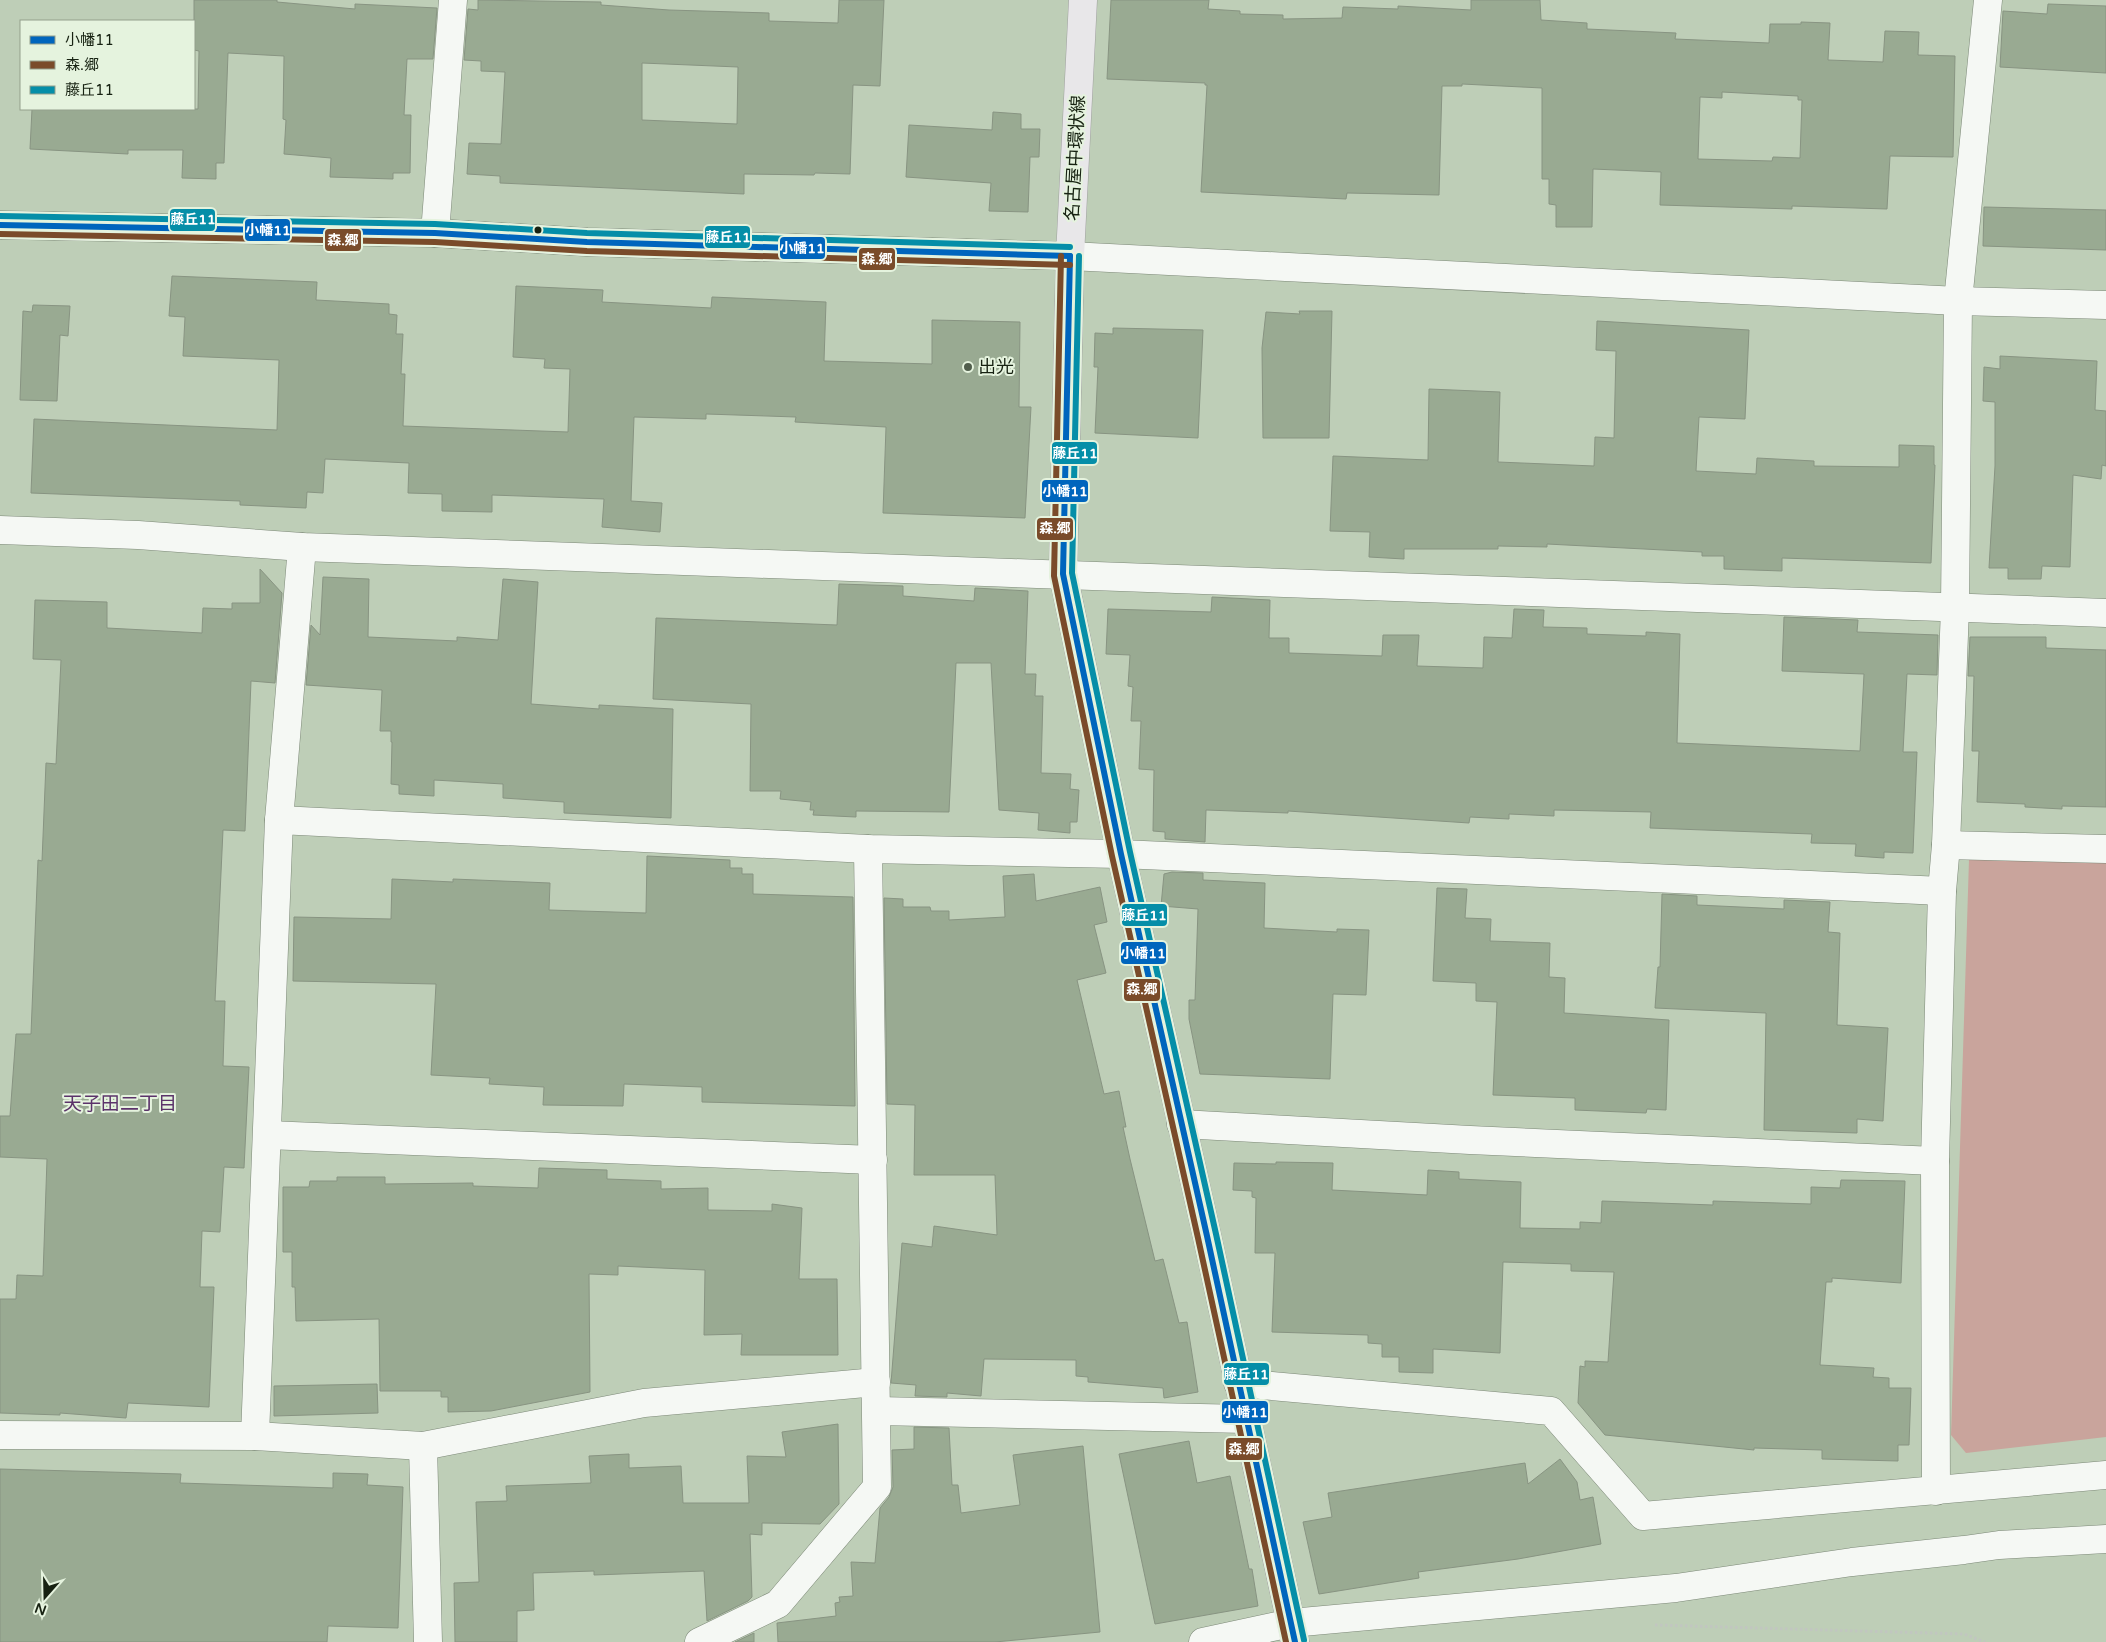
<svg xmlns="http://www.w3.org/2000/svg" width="2106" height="1642" viewBox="0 0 2106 1642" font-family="'Varela Round','Noto Sans JP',sans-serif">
<rect width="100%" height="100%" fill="#beceb7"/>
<path fill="#c9a49c" d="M2106,852V1437L1966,1453L1951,1435L1969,859Z"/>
<g fill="#99aa92" stroke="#889482" fill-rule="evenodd">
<path d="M194,0H277V2L355,9V4L437,8L433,59H407L404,115H411L410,173H393V179L330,177L331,158L284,154L286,120L283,119L284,56L228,53L224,163H216V179L182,178L183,150H128V154L30,149L32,109H198L199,51L194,50Z"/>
<path d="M478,0L601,2V5L669,10L769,13V21L838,23L839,0H884L880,86L853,85L850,174L815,173L814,175L744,174V194L500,183V176L467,174L469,143L501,144L505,72L481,71V61L464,60L468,9L478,10ZM642,63L738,67L737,124L642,120Z"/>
<path d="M1111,0H1209L1208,9L1240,11V14L1283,15V19L1342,18L1343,7L1398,9V6L1471,10V0H1540L1541,20L1587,23V29L1676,33L1675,39L1769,43L1770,24H1801V22L1830,23L1828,60L1883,62L1885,31L1919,32L1918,55L1955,56L1953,157L1890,156L1887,209L1792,206V209L1660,205L1661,172L1593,169L1592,227H1556V205L1549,204V179H1542V88L1462,84V86H1442L1439,195L1347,193L1346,199L1201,192L1207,85H1205V83L1107,79ZM1722,92L1798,96V100H1802L1800,158L1773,157L1772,161L1698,159L1700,97L1722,98Z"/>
<path d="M2048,4L2106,6V73L2000,67L2003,11L2047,14Z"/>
<path d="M993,112L1021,114V129H1040L1039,157H1030L1028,212L989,211L991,183L906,177L909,125L992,130Z"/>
<path d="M1984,207L2106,210V250L1983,246Z"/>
<path d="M172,276L317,282L316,300L389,304V314L397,315L396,334H403L401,374H405L403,426L568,432L570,369L544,368L545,359L513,357L516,286L603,290L602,302L711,308L712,297L826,302L824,361L932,364V320L1020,322L1019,407H1031L1025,518L883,513L886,427L795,422L796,417L706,414V419L634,417L631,501L662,503L660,532L602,527L604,499L492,495V512L442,511V494L408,493L409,463L325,459L323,493L307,492L306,508L240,505V501L31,493L34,419L277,430L279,360L183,356L185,317L169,316Z"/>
<path d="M33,305L70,306L68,336L60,335L57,401L20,400L23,311L32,312Z"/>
<path d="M1299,311H1332L1329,438H1263L1262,348L1266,312L1300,314Z"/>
<path d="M1597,321L1749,330L1745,419L1699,417L1696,471L1756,474L1757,458L1814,461V466L1899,467V445L1934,446V465H1935L1931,563L1782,558V571L1724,569V556H1702V552L1547,544V547L1498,546V549H1404V559L1369,557L1370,532L1330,531L1333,456L1428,460L1429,389L1500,392L1498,462L1594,466L1595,437L1614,438L1616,351L1596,350Z"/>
<path d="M1113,328L1203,330L1198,438L1095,433L1098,367H1094L1095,333L1113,334Z"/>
<path d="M2000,356L2097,361L2095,410L2106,411V466L2102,465L2101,479L2073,475L2070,567L2042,566L2041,579H2008V568H1989L1995,466V402L1983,401L1984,367L2000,369Z"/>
<path d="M260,569L282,593L275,683L251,681L245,831L223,830L215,1001H225L223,1066L249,1067L244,1168L224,1167L220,1232L202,1231L200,1287H214L209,1407L128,1403L126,1418L60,1413V1415L0,1413V1299H16L17,1275L43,1276L47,1159L0,1157V1116H10L16,1034H31L38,860L42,861L46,763L56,764L61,660L33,659L35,600L107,602V628L202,633L203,608L232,609V603H260Z"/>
<path d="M323,577L369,579L368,637L457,641V637L498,640L503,579L538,582L531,704L599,709V705L673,709L671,818L564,813V802L503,798V784L434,780V796L399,794V785L391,784L392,742H391V731H380L382,690L306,685L311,625L320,635Z"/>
<path d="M839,584L903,586V596L974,601L975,588L1028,591L1025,674H1036L1035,696H1043L1041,773L1071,774L1070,789L1079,790L1077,822H1070V833L1038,830L1039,813L999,810L991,663H956L949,812L856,811V817L813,815L814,810H810L811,802L780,799L781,791H750L751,704L653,699L656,618L837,625Z"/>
<path d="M1212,597L1270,600L1269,638H1289V653L1382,656L1383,635H1419L1417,666L1483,668L1484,637L1512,638L1514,609L1544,610L1543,627L1587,628V634L1646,636V632L1680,634L1677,743L1860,751L1864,674L1782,671L1784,617L1858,620L1857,632L1938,635L1937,675L1907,674L1903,752H1917L1913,853L1884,852V858L1855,856L1856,844L1811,843L1812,834L1650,828L1651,812L1554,810V816L1509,814V819L1470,817L1469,823L1288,811V813L1206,810L1205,842L1165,839V832L1153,831L1154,770L1139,769L1141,721H1131L1133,687L1128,686L1130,655L1106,654L1108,609L1211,612Z"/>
<path d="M1970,637H2046V648L2106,650V807L2062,806V809L2025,807V804L1977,802L1979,751H1972L1974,676H1968Z"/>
<path d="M647,856L730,860V868H742V874H753V894L853,897L855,1106L702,1102V1087L624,1084L623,1106L543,1105L544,1087L489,1084L490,1078L431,1075L436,984L293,981L294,917L391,919L392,879L453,882V879L550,883L549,910L646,913Z"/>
<path d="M1172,872L1203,873V880L1265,883L1264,928L1337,932V929L1369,930L1366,995L1333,994L1330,1079L1200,1074L1189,1019V1000H1195L1198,909L1161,906L1164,874Z"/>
<path d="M1034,874L1036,901L1100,887L1107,922L1094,925L1106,973L1077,980L1104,1094L1119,1091L1126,1127H1123L1130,1159L1155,1261L1163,1259L1179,1323L1187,1322L1198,1392L1164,1398L1163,1388L1088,1382V1377L1076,1376V1360L984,1359L981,1396L947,1393V1397L915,1396L916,1385L891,1383L902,1243L932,1247L934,1226L997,1235L995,1175H914L915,1105L887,1104L884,898L903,899V907H930L931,911H949V920L1005,917L1003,876Z"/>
<path d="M1437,888L1467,889L1465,918L1491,919L1490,941L1550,943L1549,977L1565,978L1564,1013L1669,1020L1666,1110L1647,1109L1646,1113L1575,1110V1098L1493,1095L1497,1002L1476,1001V983L1433,981Z"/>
<path d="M1662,894L1697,896V905L1784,909V900L1830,902L1828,932L1840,933L1837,1025L1888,1028L1883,1121L1857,1119V1133L1764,1130L1766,1013L1655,1008L1658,967H1660Z"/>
<path d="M1276,1162L1333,1163L1332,1190L1427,1195L1428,1170L1459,1172V1179L1521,1182L1520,1228L1580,1229V1222L1601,1223L1602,1201L1713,1205V1201L1811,1204V1187L1840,1188L1841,1180L1905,1181L1901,1283L1832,1278V1282H1826L1820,1365L1874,1368L1873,1377L1889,1378V1388H1911L1909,1445H1898V1461L1822,1459V1450L1754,1448V1450L1605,1435L1578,1403L1580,1366L1585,1367V1361L1608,1362L1614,1272L1571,1271V1264L1503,1262L1500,1353L1433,1349V1373L1399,1372V1357H1382V1344L1368,1343V1335L1272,1332L1275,1253H1255L1256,1198L1252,1197V1191L1233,1190L1234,1163L1276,1164Z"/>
<path d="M539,1168L607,1170V1179L661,1181V1189L708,1188V1210L772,1211V1204L802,1208L799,1279H837L838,1355H741L742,1334L704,1335L705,1270L618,1266V1275L589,1274L590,1392L491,1411L448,1412V1397H441V1391H380L379,1319L296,1321L295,1287H292V1252H283V1187H309L310,1181H337V1177H385V1184L473,1183V1186L538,1188Z"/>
<path d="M377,1384L378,1413L274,1416V1386Z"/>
<path d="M838,1424L839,1504L820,1524L762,1523V1535L750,1534L752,1597L748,1601L707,1621L704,1571L594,1575V1571L533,1573L534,1610L517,1611V1642H455L454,1583L479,1582L476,1502L507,1501L506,1486L591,1483L589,1456L629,1454V1468L681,1466L683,1503H749L747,1456L786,1457L782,1432Z"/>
<path d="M914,1427L949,1428L952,1485H958L961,1513L1020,1505L1013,1455L1083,1446L1100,1632L995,1642H778L777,1623L836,1616L835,1603L840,1602L839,1597L853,1596L851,1562L875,1563L880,1508L889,1497L893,1487L892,1450L914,1449Z"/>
<path d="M1189,1441L1197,1483L1230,1476L1249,1569H1252L1258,1606L1155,1624L1119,1454Z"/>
<path d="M1560,1459L1577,1482L1580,1500L1593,1497L1601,1544L1518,1559L1418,1572L1419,1578L1319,1594L1303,1522L1332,1517L1328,1493L1525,1463L1528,1484Z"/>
<path d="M0,1469L181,1474L180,1483L333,1488V1473L368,1474L367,1485L403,1487L398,1628L328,1626L327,1642H0Z"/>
<path d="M754,1633V1642H735Z"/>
</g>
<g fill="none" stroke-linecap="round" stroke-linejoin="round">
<g stroke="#7c8877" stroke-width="29">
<g id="minor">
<path d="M435,233L453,0"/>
<path d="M0,530L138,535L302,547L2106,613"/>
<path d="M279,820L868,849L1121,854L1942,891"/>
<path d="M1946,845L2106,849"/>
<path d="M1181,1124L1470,1140L1935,1161"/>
<path d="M268,1135L873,1160"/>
<path d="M1238,1383L1551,1411L1643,1516L2106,1475"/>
<path d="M877,1411L1246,1419"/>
<path d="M0,1435L255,1436L423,1446L644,1403L876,1382"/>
<path d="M255,1436L279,820L302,547"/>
<path d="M423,1446L428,1642"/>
<path d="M1936,1491L1935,1161L1942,891L1946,845L1955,608L1958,301L1988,0"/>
<path d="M699,1642L778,1604L877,1487L868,849"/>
<path d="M1203,1642L1291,1623L1676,1588L1852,1562L1964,1550L1999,1545L2106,1539"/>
</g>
</g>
<g stroke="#7c8877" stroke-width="29">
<path id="tertiary" d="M0,225L435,233L587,242L1070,256L1958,301L2106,305"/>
</g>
<g stroke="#9fa09f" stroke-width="29">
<path id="primary" d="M1083,0L1070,256L1063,574L1121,854L1207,1236L1295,1642"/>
</g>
<path stroke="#c1c6c0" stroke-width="3" stroke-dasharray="2.5 2.5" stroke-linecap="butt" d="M1655,1625L1964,1634L1985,1642"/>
<use href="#minor" stroke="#f5f8f4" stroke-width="28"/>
<use href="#tertiary" stroke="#f5f8f4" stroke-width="28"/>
<use href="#primary" stroke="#e8e7e9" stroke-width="28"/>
<g stroke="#e5f3de" stroke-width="10">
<g id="bus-1">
<path d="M0,225L435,233L587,242L1070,256"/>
<path d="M1070,256L1063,574L1121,854L1207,1236L1295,1642"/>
</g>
</g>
<g stroke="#e5f3de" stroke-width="10">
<g id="bus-2">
<path d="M0,234L435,242L587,251L1070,265"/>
<path d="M1061,256L1054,576L1112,856L1198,1238L1286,1642"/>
</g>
</g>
<g stroke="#e5f3de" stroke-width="10">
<g id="bus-3">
<path d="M0,216L435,224L587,233L1070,247"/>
<path d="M1079,256L1072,573L1130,852L1216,1234L1304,1640"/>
</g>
</g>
<use href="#bus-1" stroke="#0065bd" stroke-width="6"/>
<use href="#bus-2" stroke="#7a4b2a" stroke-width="6"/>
<use href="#bus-3" stroke="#058ea8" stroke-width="6"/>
</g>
<circle fill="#172212" stroke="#e5f3de" stroke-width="2" cx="538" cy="230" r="4.5"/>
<circle fill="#515e4c" stroke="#e5f3de" stroke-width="2" cx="968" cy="367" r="5"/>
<g text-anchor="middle" stroke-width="4" stroke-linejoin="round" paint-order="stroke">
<g font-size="18" fill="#172212" stroke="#e5f3de">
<text transform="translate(1075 158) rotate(-87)" y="6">名古屋中環状線</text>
</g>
<g font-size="18" fill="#172212" stroke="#e5f3de" text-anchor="start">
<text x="978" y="373">出光</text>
</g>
<g font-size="19" fill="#5b336a" stroke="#e5f3de">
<text x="120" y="1110">天子田二丁目</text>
</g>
</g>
<g stroke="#e5f3de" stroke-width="2">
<rect x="169" y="208" width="47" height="24" rx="5" fill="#058ea8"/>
<rect x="244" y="218" width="47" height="24" rx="5" fill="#0065bd"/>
<rect x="704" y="225" width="47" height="24" rx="5" fill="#058ea8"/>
<rect x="324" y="228" width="38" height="24" rx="5" fill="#7a4b2a"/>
<rect x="779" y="236" width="47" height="24" rx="5" fill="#0065bd"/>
<rect x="858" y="247" width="38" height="24" rx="5" fill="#7a4b2a"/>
<rect x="1051" y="441" width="47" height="24" rx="5" fill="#058ea8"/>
<rect x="1041" y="479" width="48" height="24" rx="5" fill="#0065bd"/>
<rect x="1036" y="517" width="38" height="24" rx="5" fill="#7a4b2a"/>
<rect x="1121" y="903" width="47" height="24" rx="5" fill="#058ea8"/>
<rect x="1120" y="941" width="47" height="24" rx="5" fill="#0065bd"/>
<rect x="1123" y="978" width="38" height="24" rx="5" fill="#7a4b2a"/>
<rect x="1223" y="1362" width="47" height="24" rx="5" fill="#058ea8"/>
<rect x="1221" y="1400" width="48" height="24" rx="5" fill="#0065bd"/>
<rect x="1225" y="1437" width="38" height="24" rx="5" fill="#7a4b2a"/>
</g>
<g font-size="14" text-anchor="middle" font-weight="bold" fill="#fff">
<text x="193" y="224">藤丘11</text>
<text x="268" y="235">小幡11</text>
<text x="728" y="242">藤丘11</text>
<text x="343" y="245">森.郷</text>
<text x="802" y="253">小幡11</text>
<text x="877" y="264">森.郷</text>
<text x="1075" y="458">藤丘11</text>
<text x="1065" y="496">小幡11</text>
<text x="1055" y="533">森.郷</text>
<text x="1144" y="920">藤丘11</text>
<text x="1143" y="958">小幡11</text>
<text x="1142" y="994">森.郷</text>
<text x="1246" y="1379">藤丘11</text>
<text x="1245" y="1417">小幡11</text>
<text x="1244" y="1454">森.郷</text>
</g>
<rect x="20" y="20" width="175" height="90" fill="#e5f3de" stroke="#939f8c"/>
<rect x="30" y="36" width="25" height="8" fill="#0065bd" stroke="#939f8c"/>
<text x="65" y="45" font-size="15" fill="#172212">小幡11</text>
<rect x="30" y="61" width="25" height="8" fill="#7a4b2a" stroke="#939f8c"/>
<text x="65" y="70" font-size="15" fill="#172212">森.郷</text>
<rect x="30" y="86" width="25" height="8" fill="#058ea8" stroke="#939f8c"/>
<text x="65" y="95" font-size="15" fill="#172212">藤丘11</text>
<g transform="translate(45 1597) rotate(200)" stroke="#e5f3de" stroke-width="4" paint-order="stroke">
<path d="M0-4L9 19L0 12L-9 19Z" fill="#172212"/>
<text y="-8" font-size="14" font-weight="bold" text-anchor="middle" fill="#172212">N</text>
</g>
</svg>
